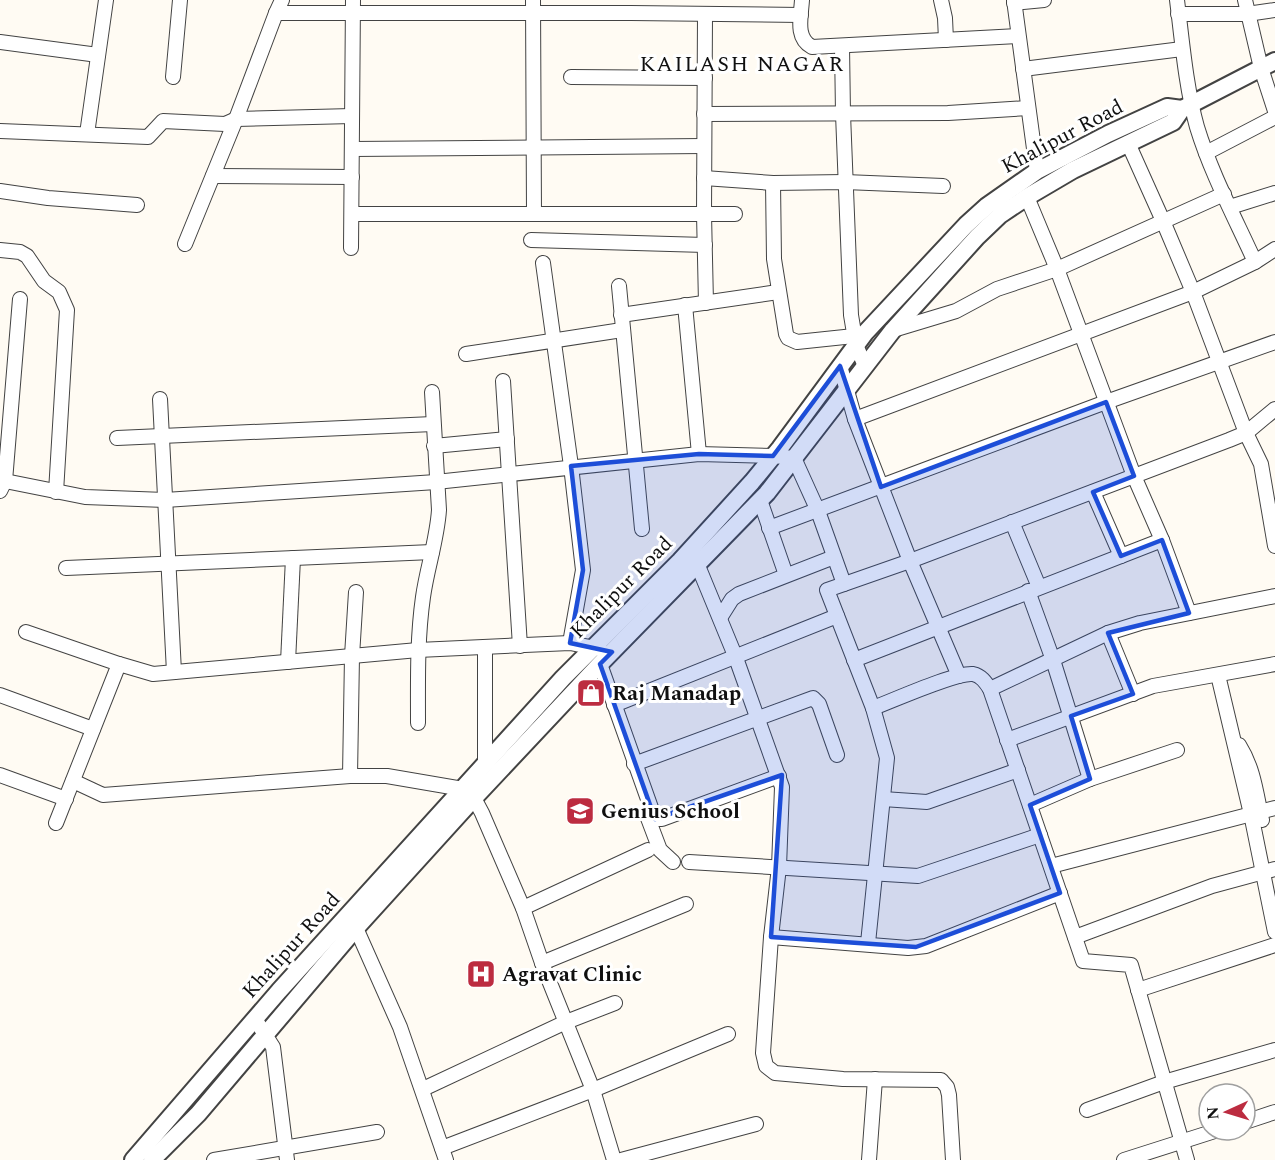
<svg xmlns="http://www.w3.org/2000/svg" width="1275" height="1160" viewBox="0 0 1275 1160" font-family="Spectral,serif">
<rect width="100%" height="100%" fill="#fffbf3"/>
<g fill="none" stroke-linecap="round" stroke-linejoin="round">
<g stroke="#434343" stroke-width="16">
<g id="minor">
<path d="M533,0L534,214"/>
<path d="M802,0C801,17 795,38 812,47L1018,36"/>
<path d="M941,0L945,18L946,40"/>
<path d="M1014,0L1037,171"/>
<path d="M1177,0C1182,40 1186,88 1197,127C1211,173 1235,218 1255,262"/>
<path d="M1245,0L1261,68L1275,111"/>
<path d="M1014,3L1044,0"/>
<path d="M276,13H631L801,15"/>
<path d="M705,14L704,214L706,303"/>
<path d="M1178,14H1247L1275,10"/>
<path d="M0,42L98,55"/>
<path d="M842,46L843,114L851,315L856,345L865,366"/>
<path d="M1023,69L1182,49"/>
<path d="M173,77L180,0"/>
<path d="M571,77L705,78"/>
<path d="M704,114L948,113L1028,108"/>
<path d="M0,131L148,137L163,121L225,124L236,119L352,116"/>
<path d="M87,134L106,0"/>
<path d="M1128,143L1163,221L1193,292L1246,433L1261,464L1275,546"/>
<path d="M352,149L704,146"/>
<path d="M1206,153L1275,117"/>
<path d="M213,176L352,177"/>
<path d="M704,178L773,183L845,182L943,186"/>
<path d="M773,183L774,259L786,334L788,338L797,342L854,336"/>
<path d="M0,191L48,198L137,205"/>
<path d="M1027,197L1057,269L1134,476L1162,540L1189,613"/>
<path d="M1230,207L1275,193"/>
<path d="M352,214H735"/>
<path d="M531,240L705,245"/>
<path d="M185,244L236,119L276,13L282,0"/>
<path d="M351,248L353,0"/>
<path d="M0,250L20,252L27,256L44,281L59,292L67,310L56,492"/>
<path d="M543,263L571,466L583,570L570,643"/>
<path d="M619,286L642,529"/>
<path d="M685,305L699,454"/>
<path d="M621,315L778,292"/>
<path d="M893,330L956,311L997,289L1057,269L1224,194"/>
<path d="M466,354L622,330"/>
<path d="M840,366L855,419L910,561L959,676"/>
<path d="M503,381L520,646"/>
<path d="M160,399L174,672"/>
<path d="M855,419L1193,292L1255,262L1275,249"/>
<path d="M117,438L433,424"/>
<path d="M434,446L507,439"/>
<path d="M5,481L85,497L165,500L436,482L699,454L773,456L794,458L818,511L844,584"/>
<path d="M0,491L5,481L20,299"/>
<path d="M1093,492L1121,556"/>
<path d="M760,500L786,575"/>
<path d="M1012,522L1039,587"/>
<path d="M769,528L1106,402L1275,342"/>
<path d="M694,556L736,658L782,787L779,867L771,937L763,1053L766,1066L775,1073L843,1079L941,1080L947,1087L949,1095L953,1160"/>
<path d="M66,568L432,552"/>
<path d="M1028,591L1053,660L1090,779"/>
<path d="M720,618L732,599L739,594L834,557"/>
<path d="M26,632L119,664L56,823"/>
<path d="M1108,633L1133,694"/>
<path d="M485,647V764"/>
<path d="M854,660L1162,540"/>
<path d="M288,662L293,558"/>
<path d="M119,664L153,674L418,650L570,643L600,649"/>
<path d="M600,664L655,819H662L779,776"/>
<path d="M1218,675L1251,814L1275,932"/>
<path d="M990,689L1108,633L1140,623L1275,596"/>
<path d="M0,695L93,729"/>
<path d="M614,705L837,616"/>
<path d="M873,708C892,701 956,672 973,674C982,676 986,683 990,689L1083,961L1131,965L1187,1160"/>
<path d="M418,723C418,681 417,639 423,597C427,568 437,540 439,510L432,392"/>
<path d="M1007,740L1153,686L1275,664"/>
<path d="M1239,745C1254,769 1256,793 1262,820"/>
<path d="M634,764L813,698L819,704L837,755"/>
<path d="M0,775L66,799"/>
<path d="M350,776L352,656L356,592"/>
<path d="M73,781L103,795L350,776H387L463,789L474,798L482,813L523,908L542,963L593,1090L614,1160"/>
<path d="M883,799L927,802L1018,770"/>
<path d="M1030,805L1090,779L1177,750"/>
<path d="M646,813L660,850L673,862"/>
<path d="M689,862L918,876L1040,835"/>
<path d="M1051,866L1275,808"/>
<path d="M523,908L648,850"/>
<path d="M356,928L400,1027L446,1160"/>
<path d="M771,937L908,948L926,946L1060,893"/>
<path d="M1075,937L1212,886L1275,869"/>
<path d="M868,943L887,758L873,708L827,590L910,561L1229,440L1246,433L1275,409"/>
<path d="M542,963L686,904"/>
<path d="M1138,990L1275,945"/>
<path d="M255,1019L273,1047L287,1160"/>
<path d="M423,1089L566,1022L615,1003"/>
<path d="M1087,1110L1164,1082L1275,1050"/>
<path d="M1245,1122L1275,1112"/>
<path d="M442,1148L593,1090L728,1034"/>
<path d="M214,1160L377,1132"/>
<path d="M621,1160L756,1124"/>
<path d="M869,1160L875,1079"/>
<path d="M1124,1160L1218,1130"/>
</g>
</g>
<g stroke="#434343" stroke-width="20">
<g id="tertiary">
<path d="M133,1160L279,991L563,678L680,561L752,482L780,448L865,333L966,225L987,206L1037,171L1108,134L1167,107L1182,109"/>
<path d="M152,1160L198,1114L356,928L474,798L600,664L767,493L893,330L977,237L1000,215L1027,197L1073,170L1173,122L1182,109L1275,61"/>
</g>
</g>
<use href="#minor" stroke="#fff" stroke-width="14"/>
<use href="#tertiary" stroke="#fff" stroke-width="16"/>
</g>
<path fill="#1d4ed8" fill-opacity="0.2" stroke="#1d4ed8" stroke-width="4.5" stroke-linejoin="round" d="M840,366L881,487L1106,402L1134,476L1093,492L1121,556L1162,540L1189,613L1108,633L1133,694L1071,716L1090,779L1030,805L1060,893L916,947L771,937L782,775L655,819L600,664L612,652L570,643L583,570L571,466L699,454L773,456Z"/>
<defs>
<g id="shop-square" transform="scale(1.5)"><rect x="-9" y="-9" width="18" height="18" rx="4" fill="#bc2c40" stroke="#fff"/><path d="M-5-2.5h2.3a2.7 3.5 0 0 1 5.4 0H5L5.5 6h-11ZM-1.5-2.5h3a1.5 2.3 0 0 0-3 0Z" fill="#fff"/></g>
<g id="school-square" transform="scale(1.5)"><rect x="-9" y="-9" width="18" height="18" rx="4" fill="#bc2c40" stroke="#fff"/><path d="M0-5L7-2L0 1L-7-2ZM-4 1L0 2.5L4 1V4Q0 6-4 4Z" fill="#fff"/></g>
<g id="hospital-square" transform="scale(1.5)"><rect x="-9" y="-9" width="18" height="18" rx="4" fill="#bc2c40" stroke="#fff"/><path d="M-5-5h3v3.5h4V-5h3V5h-3V1.5h-4V5h-3Z" fill="#fff"/></g>
</defs>
<g fill-rule="evenodd">
<use href="#shop-square" x="591" y="693"/>
<use href="#school-square" x="580" y="811"/>
<use href="#hospital-square" x="481" y="974"/>
</g>
<g text-anchor="middle" stroke-width="6" stroke-linejoin="round" paint-order="stroke">
<g font-size="21" fill="#101010" stroke="#fff">
<text transform="translate(1062 136) rotate(-28)" y="7">Khalipur Road</text>
<text transform="translate(621 587) rotate(-45)" y="7">Khalipur Road</text>
<text transform="translate(291 945) rotate(-48)" y="7">Khalipur Road</text>
</g>
<g font-size="21" font-weight="bold" fill="#101010" stroke="#fff" text-anchor="start">
<text x="612" y="700">Raj Manadap</text>
<text x="601" y="818">Genius School</text>
<text x="502" y="981">Agravat Clinic</text>
</g>
<g font-size="22" letter-spacing="1.5" fill="#101010" stroke="#fff">
<text x="742" y="71">KAILASH NAGAR</text>
</g>
</g>
<g transform="translate(1227 1112) rotate(266)"><circle r="28" fill="#ffffff" stroke="#9f9f9f" stroke-width="1.5"/>
<path d="M0-4.5L10 22L0 15L-10 22Z" fill="#bc2c40"/>
<text y="-9" font-size="16" font-weight="bold" text-anchor="middle" fill="#101010">N</text>
</g>
</svg>
